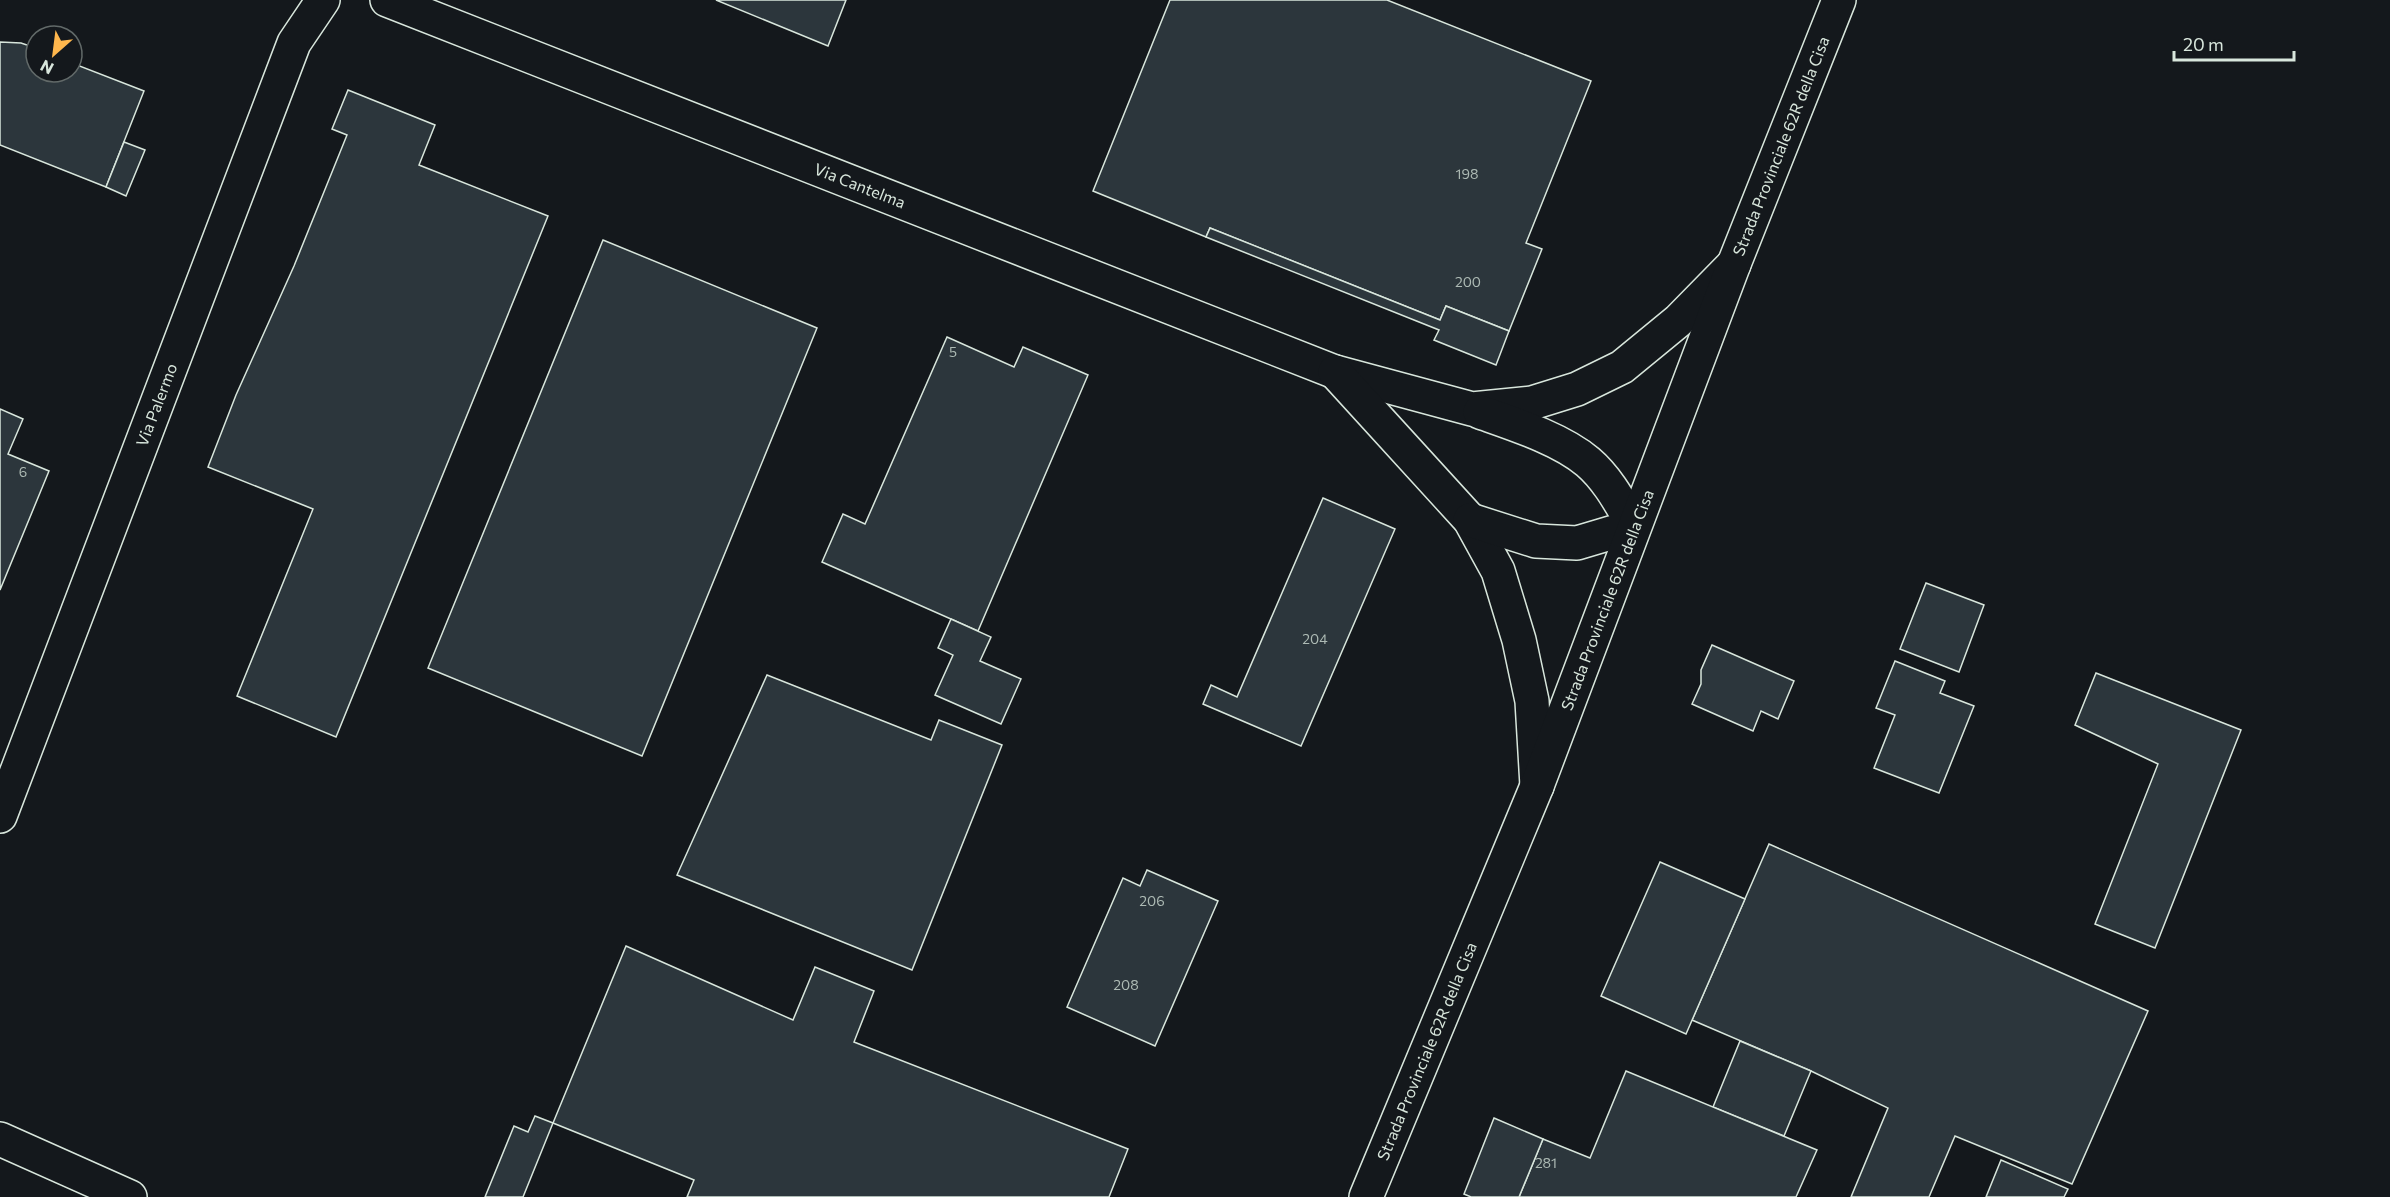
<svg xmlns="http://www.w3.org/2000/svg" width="2390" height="1197" viewBox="0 0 2390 1197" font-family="Commissioner,sans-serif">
<rect width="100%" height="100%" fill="#14181c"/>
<g fill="#2c363c" stroke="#d8e6dc" stroke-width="1.5">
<path d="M716,0H846L828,46Z"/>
<path d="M1170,0H1387L1591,81L1526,243L1542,249L1509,331L1446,306L1440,320L1210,228L1206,237L1093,191Z"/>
<path d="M0,42L21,43L36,48V72H72V63L144,91L106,187L0,145Z"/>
<path d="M348,90L435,125L419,165L548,216L336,737L237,696L313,509L208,467L236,395L294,266L347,135L332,129Z"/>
<path d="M124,142L145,150L126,196L106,187Z"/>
<path d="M1210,228L1440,320L1446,306L1509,331L1496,365L1434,340L1439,330L1206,237Z"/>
<path d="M603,240L817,328L642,756L428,668Z"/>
<path d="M947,337L1014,367L1023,347L1088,375L978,631L822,562L843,514L865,524Z"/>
<path d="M0,409L23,419L8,454L49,471L0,590Z"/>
<path d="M1323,498L1395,529L1301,746L1203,704L1211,685L1237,697Z"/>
<path d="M1926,583L1984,605L1959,672L1900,649Z"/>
<path d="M951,619L991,637L980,661L1021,679L1001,724L935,695L953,655L938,648Z"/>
<path d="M1712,645L1794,681L1778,719L1761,711L1753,731L1692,704L1701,684V670Z"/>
<path d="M1895,661L1945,681L1940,693L1974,706L1939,793L1874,768L1895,715L1876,708Z"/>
<path d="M2096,673L2241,730L2155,948L2095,924L2158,764L2075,725Z"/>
<path d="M767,675L931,740L939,720L1002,745L912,970L677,875Z"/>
<path d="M1769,844L2148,1011L2072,1184L1955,1136L1929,1197H1851L1888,1108L1811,1071L1692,1020Z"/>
<path d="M1660,862L1745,899L1686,1034L1601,996Z"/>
<path d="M1147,870L1218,901L1155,1046L1067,1007L1123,878L1140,886Z"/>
<path d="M626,946L793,1020L815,967L874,991L854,1042L1128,1149L1109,1197H687L694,1180L553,1123Z"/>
<path d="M1740,1041L1811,1071L1784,1136L1713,1107Z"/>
<path d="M1626,1071L1817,1150L1796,1197H1519L1543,1139L1590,1158Z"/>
<path d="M535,1116L553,1123L523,1197H485L514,1126L528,1132Z"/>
<path d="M1494,1118L1543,1139L1519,1197H1471L1464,1194Z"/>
<path d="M2001,1160L2068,1189L2064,1197H1986Z"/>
</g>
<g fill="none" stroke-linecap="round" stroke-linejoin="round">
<g stroke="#d8e6dc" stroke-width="36">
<g id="minor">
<path id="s1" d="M387,0L1335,372L1472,409L1532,403L1577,389L1622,367L1678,321L1734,264"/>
<path d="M1335,372L1470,520L1498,571L1519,640L1532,701L1537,786"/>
<path d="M1470,520L1536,541L1577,543L1634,526C1621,504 1608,479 1588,462C1561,439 1514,424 1480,412"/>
<path id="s2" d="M0,816L294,43L323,0"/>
<path d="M0,1139L130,1197"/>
</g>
</g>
<g stroke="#d8e6dc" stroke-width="36">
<g id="major">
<path id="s3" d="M1366,1197L1537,786L1734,264L1839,0"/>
</g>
</g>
<use href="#minor" stroke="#14181c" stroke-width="33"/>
<use href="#major" stroke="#14181c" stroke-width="33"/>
</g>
<g text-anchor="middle" stroke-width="4.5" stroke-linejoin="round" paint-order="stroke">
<g font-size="14" fill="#adbab4">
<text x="1467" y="179">198</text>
<text x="1468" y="287">200</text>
<text x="953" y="357">5</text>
<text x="23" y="477">6</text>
<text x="1315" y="644">204</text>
<text x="1152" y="906">206</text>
<text x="1126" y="990">208</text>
<text x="1546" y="1168">281</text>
</g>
<g font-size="16" fill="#d8e6dc" stroke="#14181c">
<text dy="6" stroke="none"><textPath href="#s3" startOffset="1130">Strada Provinciale 62R della Cisa</textPath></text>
<text dy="6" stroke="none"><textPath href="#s1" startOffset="508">Via Cantelma</textPath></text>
<text dy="6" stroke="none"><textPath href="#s2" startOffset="440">Via Palermo</textPath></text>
<text dy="6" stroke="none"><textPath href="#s3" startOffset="644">Strada Provinciale 62R della Cisa</textPath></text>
<text dy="6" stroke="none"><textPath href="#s3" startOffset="158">Strada Provinciale 62R della Cisa</textPath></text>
</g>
</g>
<g transform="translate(54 54) rotate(208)"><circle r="28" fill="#14181c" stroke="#626a69" stroke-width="1.5"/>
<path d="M0-4.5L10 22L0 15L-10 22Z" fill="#ffb74d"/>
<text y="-9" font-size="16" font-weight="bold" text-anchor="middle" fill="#d8e6dc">N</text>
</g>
<path d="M2174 51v9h120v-9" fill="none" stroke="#d8e6dc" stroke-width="3"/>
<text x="2183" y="51" font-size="18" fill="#d8e6dc" stroke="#14181c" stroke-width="4.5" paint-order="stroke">20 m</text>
</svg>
